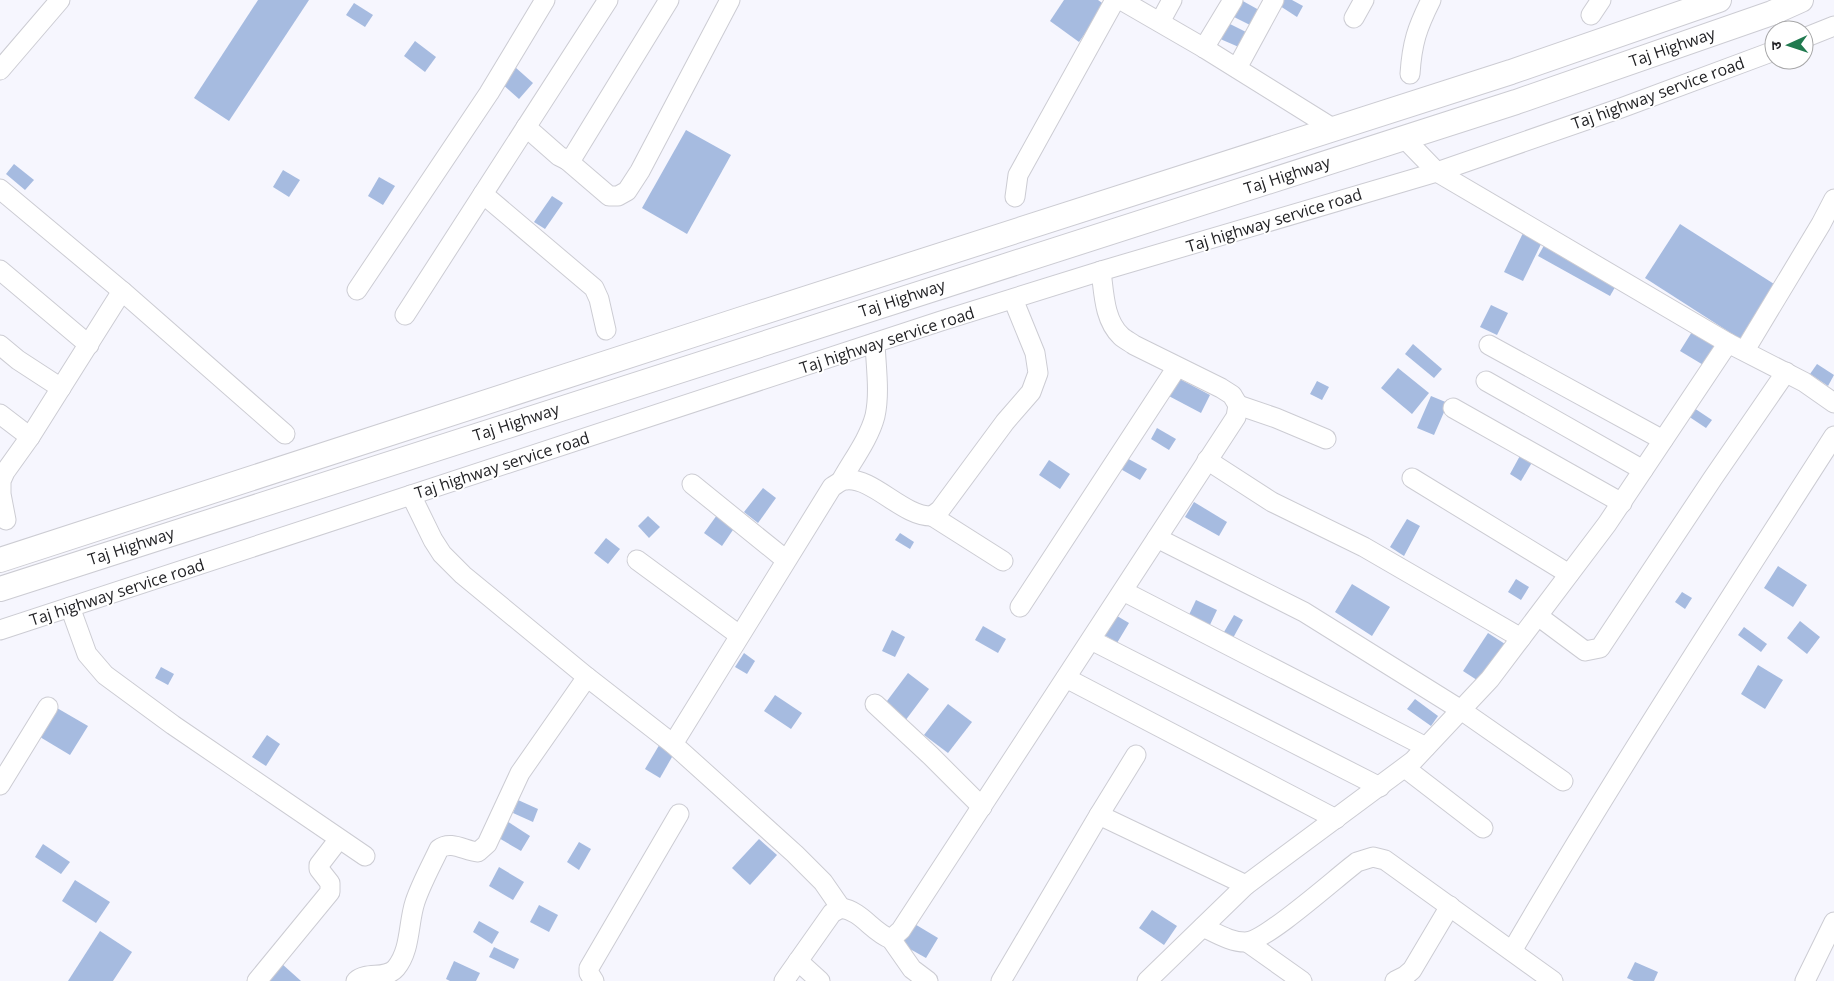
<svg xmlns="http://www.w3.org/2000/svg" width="1834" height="981" viewBox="0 0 1834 981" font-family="'Open Sans','Noto Sans Devanagari',sans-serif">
<rect width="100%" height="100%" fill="#f6f6fe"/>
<g fill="#a6bbe0">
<path d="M258,0H309L229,121L194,98Z"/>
<path d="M1064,0H1098L1105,5L1079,42L1050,21Z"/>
<path d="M1241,0L1259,10L1250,25L1230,15Z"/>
<path d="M1279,0H1292L1303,6L1297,17L1277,4Z"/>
<path d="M354,3L373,15L365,27L346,15Z"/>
<path d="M1226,22L1248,33L1241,48L1218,38Z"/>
<path d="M415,41L436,57L425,72L404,56Z"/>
<path d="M515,67L533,83L519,99L501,83Z"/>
<path d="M686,130L731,155L687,234L642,208Z"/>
<path d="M14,164L34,180L25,190L6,174Z"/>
<path d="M283,170L300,180L289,197L273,187Z"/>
<path d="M379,177L395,186L383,205L368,196Z"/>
<path d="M552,196L563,203L545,229L534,222Z"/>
<path d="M1680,224L1774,284L1740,339L1645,278Z"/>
<path d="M1525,229L1544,238L1523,281L1504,272Z"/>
<path d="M1546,242L1618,282L1610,296L1538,256Z"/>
<path d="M1491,305L1508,313L1497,335L1480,327Z"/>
<path d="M1695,327L1719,342L1705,366L1680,351Z"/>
<path d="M1413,344L1442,369L1434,378L1405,354Z"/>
<path d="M1817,364L1834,375L1828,386L1810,374Z"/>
<path d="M1398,368L1429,393L1412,414L1381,388Z"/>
<path d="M1174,376L1210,395L1201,413L1165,394Z"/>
<path d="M1317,381L1329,387L1322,400L1310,394Z"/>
<path d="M1431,396L1448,403L1434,435L1417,428Z"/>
<path d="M1691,406L1712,420L1706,428L1685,414Z"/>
<path d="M1157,428L1176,439L1169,450L1151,439Z"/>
<path d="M1522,452L1534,459L1521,481L1510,474Z"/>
<path d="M1123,456L1147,469L1140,480L1117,467Z"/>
<path d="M1049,460L1070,474L1060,489L1039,475Z"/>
<path d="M763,488L776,498L758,523L744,512Z"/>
<path d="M1194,502L1227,522L1219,536L1185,517Z"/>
<path d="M717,515L735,527L722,546L704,533Z"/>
<path d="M648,516L660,527L649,538L638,526Z"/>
<path d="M1407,519L1420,526L1404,556L1390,547Z"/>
<path d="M900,533L914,542L910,549L895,540Z"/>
<path d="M606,538L620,549L608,564L594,553Z"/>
<path d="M1778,566L1807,585L1793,607L1764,588Z"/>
<path d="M1516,579L1529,587L1521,600L1508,592Z"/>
<path d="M1352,584L1390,607L1372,636L1335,612Z"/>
<path d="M1682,592L1692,598L1685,609L1675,602Z"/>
<path d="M1196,600L1217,610L1208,629L1187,619Z"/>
<path d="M1112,613L1129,623L1117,643L1100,632Z"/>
<path d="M1234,615L1243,620L1233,638L1224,632Z"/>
<path d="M1800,621L1820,637L1807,654L1787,638Z"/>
<path d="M983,626L1006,639L998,653L975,640Z"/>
<path d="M1744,627L1767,644L1761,652L1738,635Z"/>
<path d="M892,630L905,637L895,657L882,651Z"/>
<path d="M1488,633L1505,644L1480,682L1463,671Z"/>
<path d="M744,653L755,661L747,674L735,667Z"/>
<path d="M1758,665L1783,680L1765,709L1741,694Z"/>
<path d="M161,667L174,674L168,685L155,678Z"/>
<path d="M908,673L929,689L905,721L884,705Z"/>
<path d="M775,695L802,713L791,729L764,711Z"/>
<path d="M1415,699L1438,716L1431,726L1407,709Z"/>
<path d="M948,704L972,722L948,753L924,735Z"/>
<path d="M57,708L88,726L70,755L40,737Z"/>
<path d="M267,735L280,744L266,766L252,757Z"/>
<path d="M661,742L676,750L660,778L645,769Z"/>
<path d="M518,800L538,809L533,822L513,813Z"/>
<path d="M507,821L530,836L521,851L497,837Z"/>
<path d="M759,839L777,855L750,885L732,868Z"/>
<path d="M579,842L591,849L579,870L567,862Z"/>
<path d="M43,844L70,862L61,874L35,857Z"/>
<path d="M499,867L524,882L513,900L489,886Z"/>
<path d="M75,880L110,902L96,923L62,901Z"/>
<path d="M539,905L558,915L549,932L530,922Z"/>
<path d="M1152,910L1177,926L1164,945L1139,928Z"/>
<path d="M479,921L499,932L492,944L473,932Z"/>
<path d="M913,923L938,938L926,958L901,944Z"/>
<path d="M100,931L132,952L113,981H68Z"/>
<path d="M494,947L519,959L514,969L489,957Z"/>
<path d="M454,961L480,973L476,981H450L446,979Z"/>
<path d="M1635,962L1658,972L1654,981H1634L1627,978Z"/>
<path d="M282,964L301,981H268Z"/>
</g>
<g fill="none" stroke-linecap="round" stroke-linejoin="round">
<g stroke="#ccccd3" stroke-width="21">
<g id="minor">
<path d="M1121,0L1204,48L1334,129"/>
<path d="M1591,15L1601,0"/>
<path d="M1354,18L1364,0"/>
<path d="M1160,22L1172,0"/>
<path d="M1804,38L1834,26"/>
<path d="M1204,48L1233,0"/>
<path d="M1237,68L1274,0"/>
<path d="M0,70L60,0"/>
<path d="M1410,74C1412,43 1417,28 1431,0"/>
<path d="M526,127L559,156L567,160L574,155L669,0"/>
<path d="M1403,137L1437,172L1728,343L1804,382L1834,403"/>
<path d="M567,160L609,196H618L627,191L640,171L730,0"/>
<path d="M0,189L122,291L285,434"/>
<path d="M483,194L594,288L599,299L606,330"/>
<path d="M1015,197L1018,175L1115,0"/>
<path d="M0,270L89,345"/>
<path d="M357,290L489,93L545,0"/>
<path d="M405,315L608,0"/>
<path d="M0,345L18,360L61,388"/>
<path d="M1489,345L1663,440"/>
<path d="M1745,350L1821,224L1834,199"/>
<path d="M1486,381L1643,470"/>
<path d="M1238,405L1276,418L1326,439"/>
<path d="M1453,408L1622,503"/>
<path d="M0,414L30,437"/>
<path d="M1207,460L1272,502L1364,547L1521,638"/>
<path d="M1412,478L1569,574"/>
<path d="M841,481C852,461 869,439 875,416C880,393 876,367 875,343"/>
<path d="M692,484L786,560"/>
<path d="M411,495L433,540L442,554L463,575L587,677L673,744L795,854L823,882L841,908"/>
<path d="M932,516L1003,561"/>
<path d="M6,520L1,494V481L5,472L30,437L122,291"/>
<path d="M1157,538L1304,612L1461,710L1563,781"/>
<path d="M637,560L739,635"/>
<path d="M1123,591L1426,747"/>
<path d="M70,607L87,654L105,675L173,725L365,856"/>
<path d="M1020,607L1177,367"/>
<path d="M1538,616L1585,651L1600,648L1713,478L1786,372"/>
<path d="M0,630L941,321L1101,271L1437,172L1621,108L1774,51"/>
<path d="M1091,640L1380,787"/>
<path d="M1066,678L1336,819"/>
<path d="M875,704L931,756L982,807"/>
<path d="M673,744L832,487C837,484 841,480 846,480C873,477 903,517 932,516L940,510L1005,422L1031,392L1038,373L1035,353L1013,299"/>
<path d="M1405,768L1483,828"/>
<path d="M0,785L48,707"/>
<path d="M1099,815L1246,885"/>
<path d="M1203,927C1216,933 1232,943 1247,942C1267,940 1337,877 1357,862L1373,857L1385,860L1553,981"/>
<path d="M891,939L912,969L928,981"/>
<path d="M1247,942L1302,981"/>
<path d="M1512,951C1614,776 1725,606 1834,436"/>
<path d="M798,961L820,981"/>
<path d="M257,981L330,892V883L319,869V865L339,839"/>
<path d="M356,981C367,971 386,980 396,968C411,950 408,923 415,902C421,884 431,866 439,849C451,840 465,851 478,852L487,844L520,773L587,677"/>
<path d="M594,981L589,973V968L679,814"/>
<path d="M784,981L832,913L841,908C862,911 872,932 891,939L901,930L1236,417L1238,405L1232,395L1221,388L1134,345C1130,342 1124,339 1121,336C1104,320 1104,293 1101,271"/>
<path d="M1001,981L1099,815L1136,755"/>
<path d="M1147,981L1246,885L1413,761L1490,679L1607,524L1728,343"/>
<path d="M1395,981L1405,976L1412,970L1450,906"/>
<path d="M1805,981L1834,922"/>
</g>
</g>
<g stroke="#ccccd3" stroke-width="26">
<g id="major">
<path d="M0,560L745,318L1511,72L1719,0"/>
<path d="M0,589L1516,102L1772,13L1801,0"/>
</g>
</g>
<use href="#minor" stroke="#fff" stroke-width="19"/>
<use href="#major" stroke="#fff" stroke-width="24"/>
</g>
<g text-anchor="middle" stroke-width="4" stroke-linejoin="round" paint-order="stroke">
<g font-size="16" fill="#232326" stroke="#fff">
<text transform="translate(1672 47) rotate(-19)" y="6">Taj Highway</text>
<text transform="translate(1658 93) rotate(-20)" y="6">Taj highway service road</text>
<text transform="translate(1287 175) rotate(-18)" y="6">Taj Highway</text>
<text transform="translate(1274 220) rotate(-17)" y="6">Taj highway service road</text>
<text transform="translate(902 298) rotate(-18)" y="6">Taj Highway</text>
<text transform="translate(887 340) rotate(-18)" y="6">Taj highway service road</text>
<text transform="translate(516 422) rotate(-18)" y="6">Taj Highway</text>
<text transform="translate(502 465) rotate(-18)" y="6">Taj highway service road</text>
<text transform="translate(131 546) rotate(-18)" y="6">Taj Highway</text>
<text transform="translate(117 592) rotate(-18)" y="6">Taj highway service road</text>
</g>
</g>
<g transform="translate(1789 45) rotate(267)"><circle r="24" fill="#ffffff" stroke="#a7a7a8"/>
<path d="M0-4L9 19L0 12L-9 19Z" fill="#207a4f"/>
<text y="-8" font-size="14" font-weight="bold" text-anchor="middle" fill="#232326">उ</text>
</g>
</svg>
